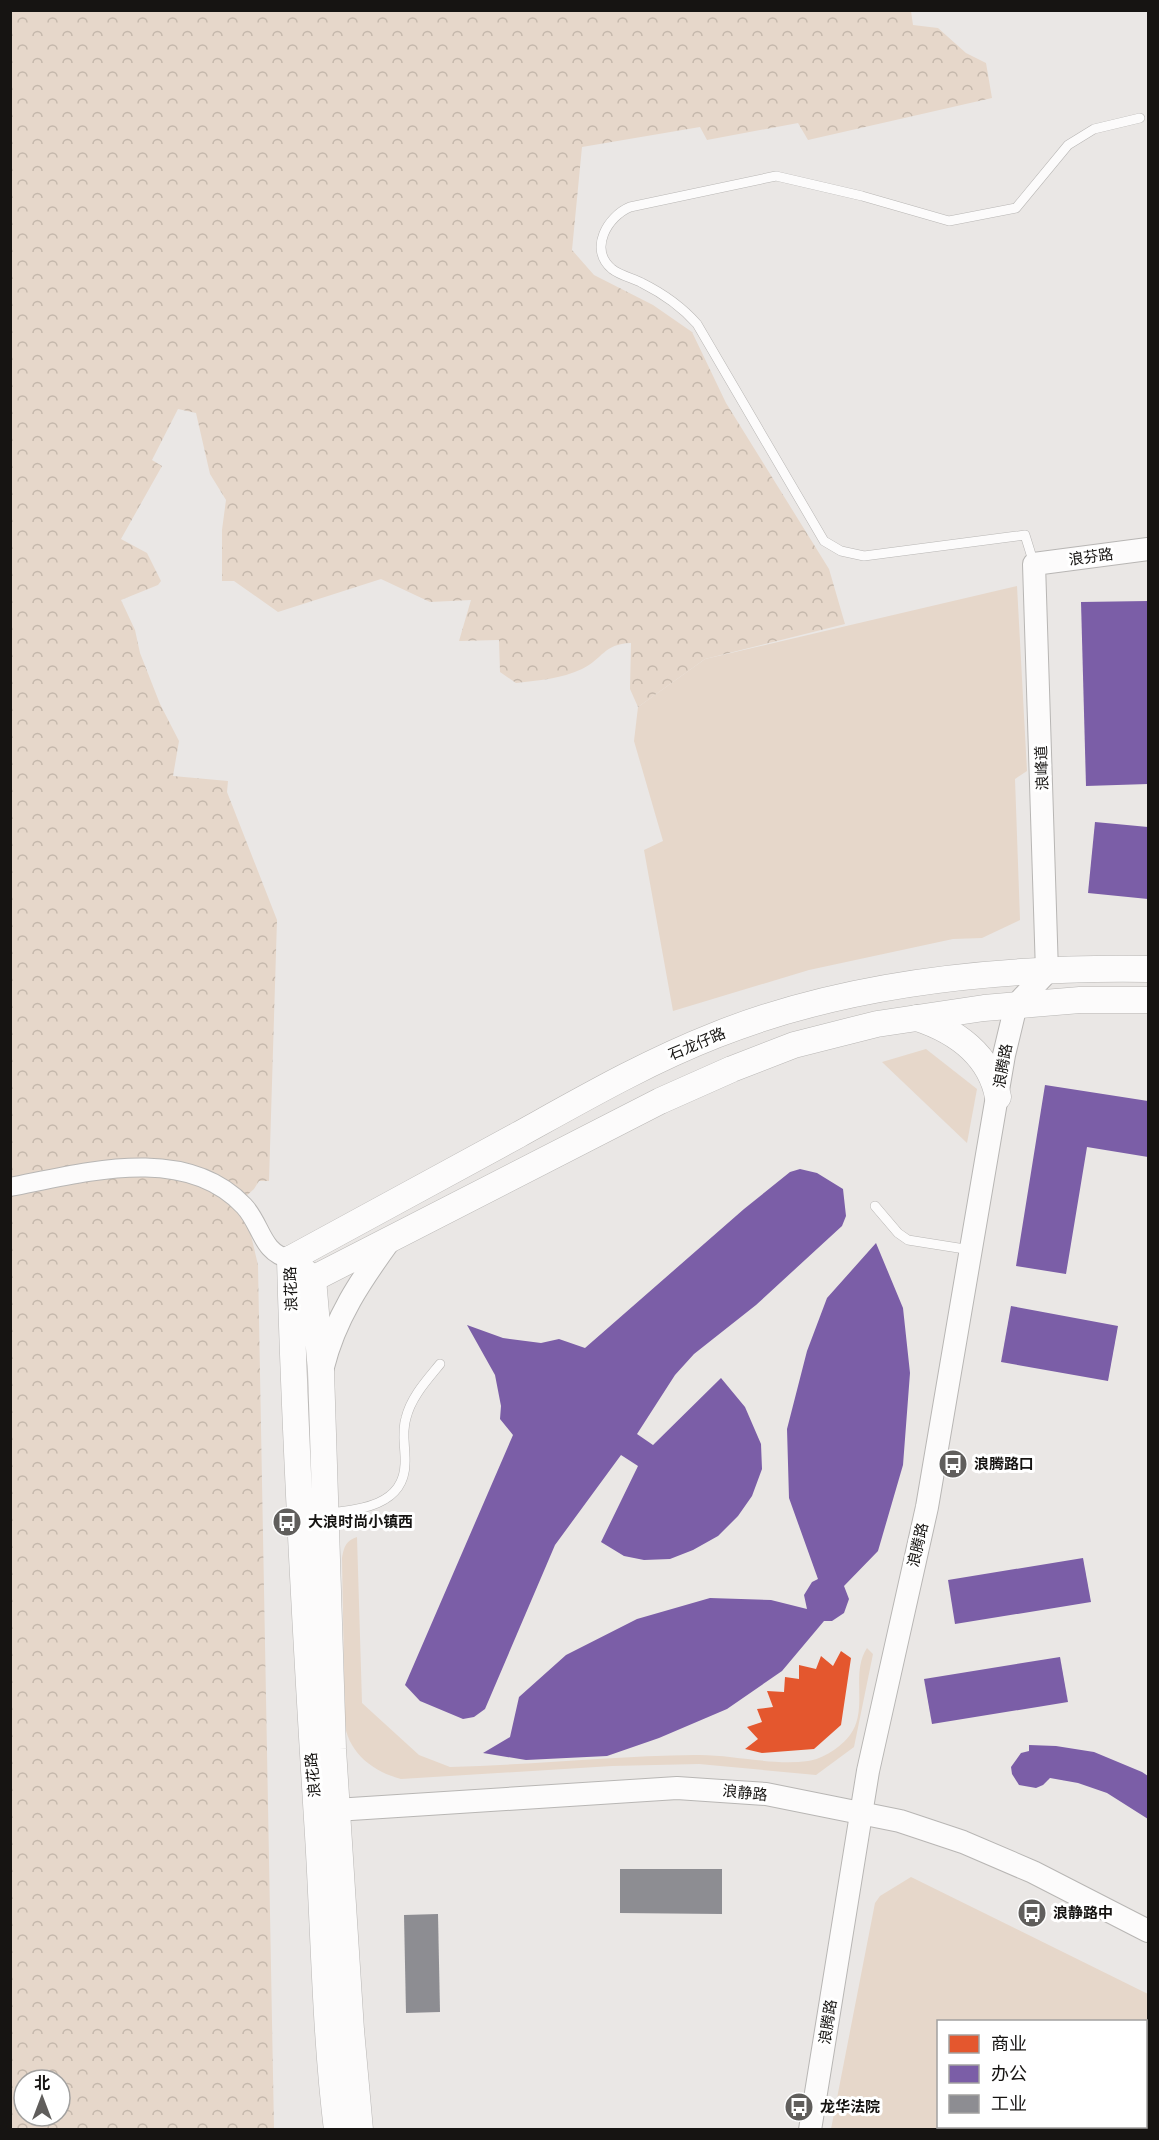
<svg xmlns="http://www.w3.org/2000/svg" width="1159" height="2140" viewBox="0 0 1159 2140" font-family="Helvetica,'Noto Sans SC',sans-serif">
<defs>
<pattern id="forest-crowns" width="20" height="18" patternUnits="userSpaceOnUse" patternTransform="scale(1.5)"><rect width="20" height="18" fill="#e6d7ca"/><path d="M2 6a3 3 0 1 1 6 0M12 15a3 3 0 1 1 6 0" fill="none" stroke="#c5b8ac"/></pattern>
</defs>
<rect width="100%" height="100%" fill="#eae7e5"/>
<g fill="#e6d7ca" fill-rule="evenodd">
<path d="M1017,586L1027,771L1015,779L1020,920L982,938L953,939L809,970L673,1011L644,850L663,841L634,741L638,707L705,659Z"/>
<path d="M926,1049L977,1089L967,1143L882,1062Z"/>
<path d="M357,1537L362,1703L419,1755L450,1767C532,1765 613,1756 695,1755C732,1754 771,1766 808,1761C823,1759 841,1747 850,1735C869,1709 850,1674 867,1648L873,1654L854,1747L816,1775L699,1764L612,1766L401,1779C374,1772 350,1754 345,1726L342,1558C344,1546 346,1541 357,1537Z"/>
<path d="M911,1877L1148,1994V2129H831L875,1903L880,1896ZM938,2022H1146V2126H938Z"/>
</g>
<path fill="url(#forest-crowns)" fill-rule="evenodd" d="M11,11H911L913,25L938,28L966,53L986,63L992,98L808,140L798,123L707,140L700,127L582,147L572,250L594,275L653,305L692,332L726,403L829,569L845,624L705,659L638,707L630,689L631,643C603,644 603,659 582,669C561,679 539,680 516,683L500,672L499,640L459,641L471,600L430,602L381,579L278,612L234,581H222V530L226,500L210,474L196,413L178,409L152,460L162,466L121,539L147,553L161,581L158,585L121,600L135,630L140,653L160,704L179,741L173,776L228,781L227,792L277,920L269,1181H259L254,1189L235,1206L250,1231L258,1265L274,2129L11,2130ZM24,2080H60V2116H24Z"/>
<path fill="#e4572e" d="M841,1651L851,1658L841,1725L814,1749L762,1753L745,1749L758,1739L747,1727L762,1722L757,1709L773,1707L767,1691L784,1692L785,1677L799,1679V1665L816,1669L821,1656L833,1666Z"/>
<g fill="#7b5ea7">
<path d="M1148,601V784L1086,786L1081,602Z"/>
<path d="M1095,822L1148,827V899L1088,893Z"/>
<path d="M1045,1085L1148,1101V1157L1087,1147L1066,1274L1016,1266Z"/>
<path d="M800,1169L817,1173L843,1189L846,1216L842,1226L756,1305L694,1354L675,1375L637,1434L653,1445L721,1378L745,1407L761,1444L762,1469L752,1496L738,1516L718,1536L693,1550L670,1559L644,1560L624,1556L601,1542L638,1466L621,1455L555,1545L485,1709L474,1717L463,1719L420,1701L405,1685L513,1435L500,1419L501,1406L495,1375L467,1325L503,1338L541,1343L559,1339L585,1348L744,1209L790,1172Z"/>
<path d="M876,1243L903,1308L910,1373L903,1465L878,1551L844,1586L849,1599L844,1613L832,1621H824L782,1671L727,1709L659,1738L607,1756L526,1760L483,1753L510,1737L519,1697L566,1655L637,1619L710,1598L771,1600L807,1609L804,1595L812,1582L818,1579L789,1498L787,1429L807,1351L827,1298Z"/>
<path d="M1011,1306L1118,1326L1108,1381L1001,1362Z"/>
<path d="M1083,1558L1091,1602L955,1624L948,1580Z"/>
<path d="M1060,1657L1068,1702L932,1724L924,1679Z"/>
<path d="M1029,1745L1056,1746L1094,1752L1142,1772L1148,1776V1819L1107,1793L1078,1783L1050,1778L1043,1785L1036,1788L1019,1785L1012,1774L1011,1767L1021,1753L1029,1751Z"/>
</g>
<g fill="#8d8d92">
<path d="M620,1869H722V1914L620,1913Z"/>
<path d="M438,1914L440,2012L406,2013L404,1915Z"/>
</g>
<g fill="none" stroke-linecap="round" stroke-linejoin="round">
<g stroke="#b8b6b4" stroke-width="10">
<g id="service">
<path d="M1034,564L1025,535L864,556L841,551L824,541L697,324C682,307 662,293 642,283C633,278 621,276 612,269C588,249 608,216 630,207L776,176L862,196L949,221L1016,208L1068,145L1094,129L1140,118"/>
<path d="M875,1206L898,1233L908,1240L971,1250"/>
<path d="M328,1513C360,1510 404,1505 405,1464C406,1449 401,1433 406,1418C411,1397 427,1380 440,1364"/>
</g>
</g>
<g stroke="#b8b6b4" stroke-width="20">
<path id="minor" d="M10,1187C83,1173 185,1143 244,1206C262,1225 261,1253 290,1259"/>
</g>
<g stroke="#b8b6b4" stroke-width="24">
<g id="tertiary">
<path d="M323,1367C335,1318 361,1280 390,1240"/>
<path d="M320,1811L677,1788L766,1794L900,1821L963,1842L1033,1872L1148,1931"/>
<path d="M810,2130L868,1771L927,1507L1004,1055L1016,1005L1047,972L1034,564L1148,549"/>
</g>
</g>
<g stroke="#b8b6b4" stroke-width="27">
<g id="secondary">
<path d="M917,1018C956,1031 990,1055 998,1097"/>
<path d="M290,1259C366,1217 442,1177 518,1135C583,1099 647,1062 716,1035C851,981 1005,967 1148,969"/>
<path d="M299,1286L660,1101L732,1069L794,1045L877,1024L984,1008L1080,1000H1148"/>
<path d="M337,2130C325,2032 324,1933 318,1835C306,1643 295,1451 290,1259L313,1279L321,1371L333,1749L351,2030L360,2130"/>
</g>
</g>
<use href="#service" stroke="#fcfbfb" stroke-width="9"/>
<use href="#minor" stroke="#fcfbfb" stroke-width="18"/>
<use href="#tertiary" stroke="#fcfbfb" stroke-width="22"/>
<use href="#secondary" stroke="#fcfbfb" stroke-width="26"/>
</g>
<defs>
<g id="bus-disc" transform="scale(1.5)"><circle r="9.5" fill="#605e5c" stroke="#fff"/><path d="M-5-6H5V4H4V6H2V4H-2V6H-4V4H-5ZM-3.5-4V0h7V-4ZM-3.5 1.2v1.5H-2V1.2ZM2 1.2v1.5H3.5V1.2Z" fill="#fff"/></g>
</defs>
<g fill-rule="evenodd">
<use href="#bus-disc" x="953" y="1464"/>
<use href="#bus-disc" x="287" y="1522"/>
<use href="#bus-disc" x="1032" y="1913"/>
<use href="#bus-disc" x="799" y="2107"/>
</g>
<g text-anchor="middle" stroke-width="6" stroke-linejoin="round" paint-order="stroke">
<g font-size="15" fill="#161412" stroke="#fff">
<text transform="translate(1091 557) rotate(-8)" y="5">浪芬路</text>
<text transform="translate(1042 768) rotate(-92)" y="5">浪峰道</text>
<text transform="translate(697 1044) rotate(-23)" y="5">石龙仔路</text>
<text transform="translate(1003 1066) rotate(-80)" y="5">浪腾路</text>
<text transform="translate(291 1289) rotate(-92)" y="5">浪花路</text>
<text transform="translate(918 1545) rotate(-77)" y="5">浪腾路</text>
<text transform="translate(313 1775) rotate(-95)" y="5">浪花路</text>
<text transform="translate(745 1793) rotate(6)" y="5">浪静路</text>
<text transform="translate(828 2022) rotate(-81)" y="5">浪腾路</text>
</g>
<g font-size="15" font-weight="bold" fill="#161412" stroke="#fff" text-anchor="start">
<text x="974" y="1469">浪腾路口</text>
<text x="308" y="1527">大浪时尚小镇西</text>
<text x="1053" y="1918">浪静路中</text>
<text x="820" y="2112">龙华法院</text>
</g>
</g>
<rect width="1159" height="2140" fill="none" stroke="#161412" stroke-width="24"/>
<rect x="937" y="2020" width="210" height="108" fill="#ffffff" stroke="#a2a1a0" stroke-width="1.5"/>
<rect x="949" y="2035" width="30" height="18" fill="#e4572e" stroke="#a2a1a0" stroke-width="1.5"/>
<text x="991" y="2050" font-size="18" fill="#161412">商业</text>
<rect x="949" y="2065" width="30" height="18" fill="#7b5ea7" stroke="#a2a1a0" stroke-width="1.5"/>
<text x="991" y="2080" font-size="18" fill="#161412">办公</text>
<rect x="949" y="2095" width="30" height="18" fill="#8d8d92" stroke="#a2a1a0" stroke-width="1.5"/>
<text x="991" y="2110" font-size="18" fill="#161412">工业</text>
<g transform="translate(42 2098)"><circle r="28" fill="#ffffff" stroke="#a2a1a0" stroke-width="1.5"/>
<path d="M0-4.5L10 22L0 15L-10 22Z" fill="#605e5c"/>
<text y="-9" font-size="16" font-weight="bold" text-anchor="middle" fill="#161412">北</text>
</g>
</svg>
